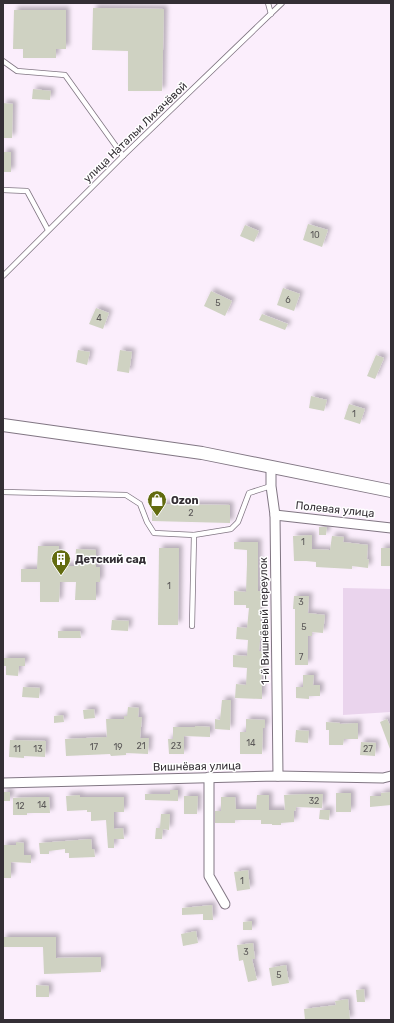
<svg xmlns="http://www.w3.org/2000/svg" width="394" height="1023" viewBox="0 0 394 1023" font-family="Rubik,sans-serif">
<defs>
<filter id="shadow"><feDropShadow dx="3.5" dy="-3.5" stdDeviation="2" flood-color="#0004"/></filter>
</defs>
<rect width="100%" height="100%" fill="#fbeefc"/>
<path fill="#ead4ed" d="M343,588L391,589V712L343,715Z"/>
<g fill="#cfd2c2" filter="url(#shadow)">
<path d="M93,8L164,9L162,91H128V51L92,50Z"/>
<path d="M14,10H66V49H56V58H23V49H13Z"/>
<path d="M33,89L51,91L50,100L32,99Z"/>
<path d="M3,103L13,104L12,138H3Z"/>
<rect x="3" y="152" width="8" height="20"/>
<path d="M308,224L328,230L322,247L303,240Z"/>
<path d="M245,225L259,231L254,242L240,236Z"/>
<path d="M283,288L300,294L294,311L277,305Z"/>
<path d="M211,291L232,301L225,316L204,306Z"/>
<path d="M96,308L109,313L103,329L89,324Z"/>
<path d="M262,314L288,324L285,330L259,320Z"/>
<path d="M78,350L90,352L87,365L76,362Z"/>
<path d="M120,350L132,352L129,373L117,371Z"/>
<path d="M376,355L384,358L375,379L367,376Z"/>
<path d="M311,396L327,400L324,411L309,408Z"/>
<path d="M349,404L365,409L360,424L344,419Z"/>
<path d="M152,504L230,505V523L152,521Z"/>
<path d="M319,527H327L326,535H319Z"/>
<path d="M312,535V549L330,550L332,536L344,537L343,542L368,545L367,559L369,560L368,568L352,566V569L316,567V562L306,561H294L293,536Z"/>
<path d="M234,542H258V591H261L260,621H262L259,651L263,652L261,682H262V699L235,698L236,684L246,685L247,668L233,667V655L247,656L248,640L236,639L237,627L247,628L249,608H246V605H234V591L246,592L247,564V550L234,549Z"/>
<path d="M38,546H59V566H75L76,549L96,550V567H100V582H96V600H75L76,582H60L59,602H40V582H21V569H37Z"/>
<path d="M159,548H179L178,625H158Z"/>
<rect x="381" y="548" width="10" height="18"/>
<path d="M294,596H309L308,613L325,615L323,633L312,632V636H308V665H295V609H293Z"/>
<path d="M112,620L129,621L128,631L111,630Z"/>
<path d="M58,631H80L81,638H58Z"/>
<path d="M3,658H25V666H19L18,676L6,675V666H3Z"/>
<path d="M303,675H314L313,685H320V696H309V699L296,698V687H303Z"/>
<path d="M23,687L40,688L39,698L22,697Z"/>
<path d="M222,700H231L230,730L215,729V719L220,720Z"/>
<path d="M128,707L139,708L138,717H142L140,738H149L148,754L126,753V755L111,756L110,754L66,756L65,739L107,737L106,719H124V716H127Z"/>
<path d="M94,709L95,718L84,719L83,710Z"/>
<path d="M63,715L64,722L54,723V716Z"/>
<path d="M246,719L265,720V728H263L262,754H240V732H246Z"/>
<path d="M387,719L391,728L390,749L380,722Z"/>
<path d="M326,722L340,723V724L358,723V739H344L343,745H329V730H326Z"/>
<path d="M195,726L210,727V737L184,736V754H169L168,739H173V727H195Z"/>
<path d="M296,730L309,731L308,743L295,742Z"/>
<path d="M10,740L46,741L45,757L24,756V758L9,757Z"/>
<path d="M361,742L376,743L375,756L360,755Z"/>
<path d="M170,790H178V801L145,800V794H170Z"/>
<rect x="3" y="792" width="7" height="9"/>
<path d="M391,792V805L370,807V796H381V793Z"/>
<rect x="336" y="793" width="15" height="19"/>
<path d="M306,794H323L322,808L296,807V810L294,811V822L281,823V825H272V824H261V820H235V823H215V811H221V797H235L236,809H256L257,795H269V810H285L284,795Z"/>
<path d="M80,795V797H124V812H114V829L123,828L124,839H114V848H108L106,820L91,821V812H87V810L67,811L66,796Z"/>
<path d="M184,796H198L197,814H184Z"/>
<path d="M34,797H49L50,813H27V815H13V798Z"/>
<path d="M320,810H330L329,820L319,819Z"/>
<path d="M161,814H170L169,830L163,829L162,839H155L156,828H160Z"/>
<path d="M91,839L92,849H94L95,857L69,858V853H65V849L49,851V854H40L39,843Z"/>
<path d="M16,842L24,843V855H31V863L11,862V878H4L3,845H16Z"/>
<path d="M248,870L250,889L237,891L234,872Z"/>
<path d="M212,905L213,920H203V914L182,915V908Z"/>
<path d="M252,921V930H243V922Z"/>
<path d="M196,931L198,943L183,946L181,934Z"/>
<path d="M3,937H56V958L101,957V972L44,974L43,947H3Z"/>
<path d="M253,943L255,959H252L257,980L248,982L243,960L239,961L237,945Z"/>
<path d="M286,965L289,983L272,986L269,968Z"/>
<path d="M36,985L49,986V997H36Z"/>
<path d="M364,989L365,1002H357L356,990Z"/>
<path d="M348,999L350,1020H305L304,1009L336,1005L335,1001Z"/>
</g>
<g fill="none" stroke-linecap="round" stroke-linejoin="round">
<g stroke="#817683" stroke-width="6">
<g id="lane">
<path d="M268,3L271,14"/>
<path d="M3,61L17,71L65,75L123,156"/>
<path d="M3,190L27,191L48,230"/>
<path d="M3,276L123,156L282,3"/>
<path d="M3,492L126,495L140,504L147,522L154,533L194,535L192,626"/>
<path d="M194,535L231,529L238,522L249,493L271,486"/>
</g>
</g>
<g stroke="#817683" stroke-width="11">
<g id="street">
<path d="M271,467V486L275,515L278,776"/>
<path d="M275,515L391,528"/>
<path d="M209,777V876L225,904"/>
<path d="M3,783L278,776L383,778L391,776"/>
</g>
</g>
<g stroke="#817683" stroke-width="14">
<path id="secondary" d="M3,425L202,453L391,491"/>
</g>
<use href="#lane" stroke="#fff" stroke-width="4.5"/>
<use href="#street" stroke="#fff" stroke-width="9"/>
<use href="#secondary" stroke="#fff" stroke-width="12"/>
</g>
<defs>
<g id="shop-pin" transform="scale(1)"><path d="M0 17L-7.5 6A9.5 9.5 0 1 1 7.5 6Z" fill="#626b0f" stroke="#fff"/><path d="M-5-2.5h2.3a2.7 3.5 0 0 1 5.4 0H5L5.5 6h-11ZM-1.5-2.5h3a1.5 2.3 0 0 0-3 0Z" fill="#fff"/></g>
<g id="building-pin" transform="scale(1)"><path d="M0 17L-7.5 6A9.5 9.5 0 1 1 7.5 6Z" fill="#626b0f" stroke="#fff"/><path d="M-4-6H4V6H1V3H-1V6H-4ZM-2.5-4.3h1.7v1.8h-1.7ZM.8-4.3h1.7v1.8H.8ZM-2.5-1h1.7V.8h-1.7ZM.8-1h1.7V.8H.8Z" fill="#fff"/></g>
</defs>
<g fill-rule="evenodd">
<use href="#shop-pin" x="157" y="500"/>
<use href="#building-pin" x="61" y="559"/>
</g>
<g text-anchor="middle" stroke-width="3" stroke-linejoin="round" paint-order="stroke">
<g font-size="9" fill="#5b5858">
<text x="315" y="238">10</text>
<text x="288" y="303">6</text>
<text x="218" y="306">5</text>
<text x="99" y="321">4</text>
<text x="354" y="417">1</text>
<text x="191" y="516">2</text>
<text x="303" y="545">1</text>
<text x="169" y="589">1</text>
<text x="301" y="605">3</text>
<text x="304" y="630">5</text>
<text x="301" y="660">7</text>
<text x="251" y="746">14</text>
<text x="141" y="749">21</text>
<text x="176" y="749">23</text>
<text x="94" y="750">17</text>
<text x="118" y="750">19</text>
<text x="17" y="752">11</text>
<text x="38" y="752">13</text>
<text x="368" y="752">27</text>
<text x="314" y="804">32</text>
<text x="42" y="808">14</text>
<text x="20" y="809">12</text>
<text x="242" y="884">1</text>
<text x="246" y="955">3</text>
<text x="279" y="978">5</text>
</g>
<g font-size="11" fill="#342f35" stroke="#fff">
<text transform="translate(135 132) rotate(-44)" y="4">улица Натальи Лихачёвой</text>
<text transform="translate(335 509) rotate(6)" y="4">Полевая улица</text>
<text transform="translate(264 621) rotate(-91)" y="4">1-й Вишнёвый переулок</text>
<text transform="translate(197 766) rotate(-1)" y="4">Вишнёвая улица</text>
</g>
<g font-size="11" font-weight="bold" fill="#342f35" stroke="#fff" text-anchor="start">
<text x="171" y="504">Ozon</text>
<text x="75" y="563">Детский сад</text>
</g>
</g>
<rect width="394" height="1023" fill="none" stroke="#342f35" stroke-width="8"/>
</svg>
